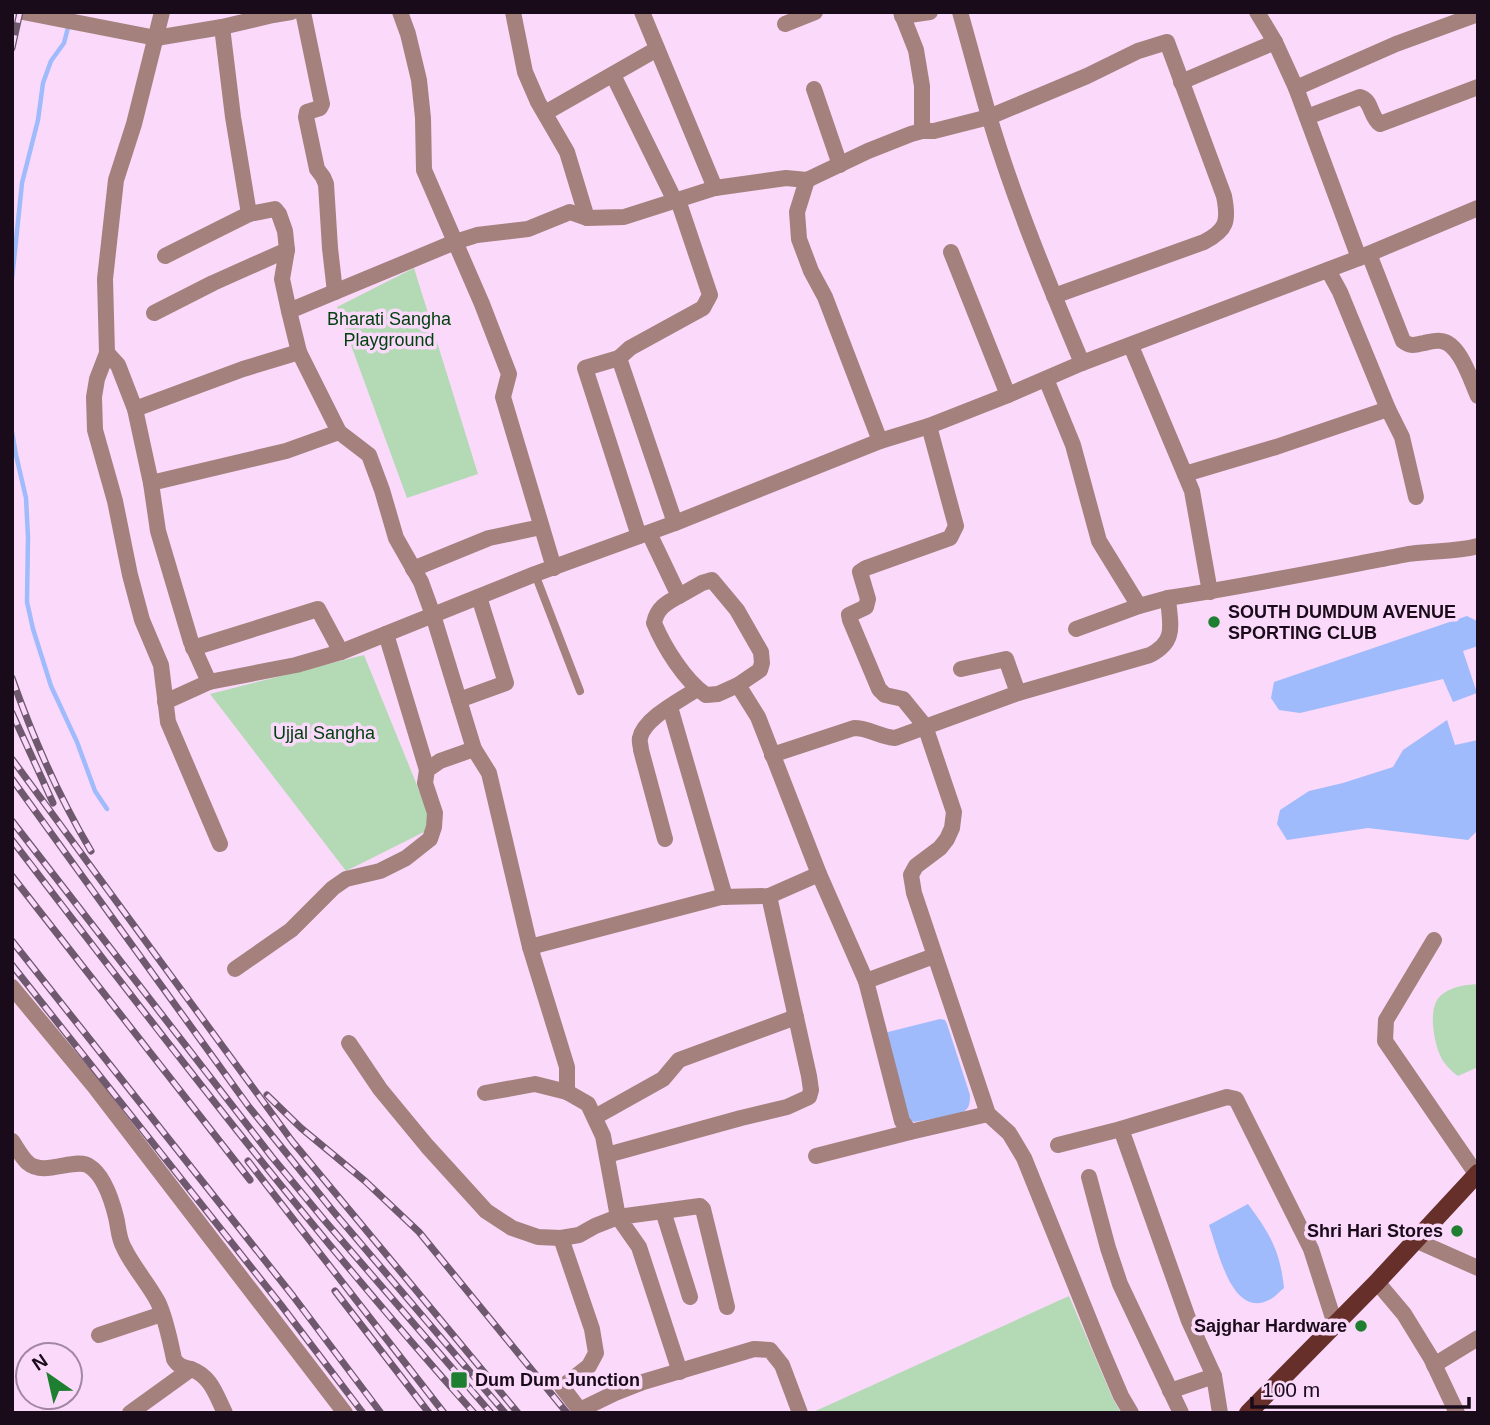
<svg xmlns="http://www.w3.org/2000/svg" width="1490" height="1425" viewBox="0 0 1490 1425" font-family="Arial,sans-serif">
<rect width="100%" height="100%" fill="#fbd9fb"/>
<g fill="#b3dab5">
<path d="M414,268L478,474L407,498L337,307Z"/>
<path d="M364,655L434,827L346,871L210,694Z"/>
<path d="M1478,984V1067L1458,1076C1451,1071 1443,1063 1440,1055C1434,1042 1429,1013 1437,1000C1446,987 1464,985 1478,984Z"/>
<path d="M1069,1296L1113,1399L1121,1413H811Z"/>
</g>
<g fill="#9fbbfb">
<path d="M1467,616L1477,621L1478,646L1463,651L1477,693L1453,702L1443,679L1300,713L1279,710L1271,698L1274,682Z"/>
<path d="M1447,720L1455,745L1478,740V830L1468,840L1368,828L1287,840L1277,824L1280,810L1309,791L1343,783L1393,767L1403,750Z"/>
<path d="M940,1019L945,1020L947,1024L970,1095C970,1105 969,1109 960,1114L914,1122L910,1120L884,1033Z"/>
<path d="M1248,1204C1270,1234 1280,1250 1284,1288C1280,1291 1276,1296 1271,1299C1232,1321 1218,1250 1209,1225Z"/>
</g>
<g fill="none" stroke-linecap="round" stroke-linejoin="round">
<g stroke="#9fbbfb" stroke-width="4.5">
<path d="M12,279L22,183L38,120L43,83L51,61L64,43L72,12"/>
<path d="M12,432L16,455L26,498L28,537L27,602L33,629L51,686L77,742L95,791L107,809"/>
</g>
<path stroke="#a4817d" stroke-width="8" d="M535,574L580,691"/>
<g stroke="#a4817d" stroke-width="16">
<path d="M23,12L156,38L222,27L273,15L291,12"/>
<path d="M162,12L134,124L116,180L105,279L107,353L118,365L135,409L151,483L158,531L191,642L209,682L296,665L341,652L535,574L675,523L880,441L929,426L1008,395L1082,363L1359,258L1478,208"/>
<path d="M303,12L322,104L320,108L307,112L306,117L317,169L323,177L326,184L330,248L335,292"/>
<path d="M400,12L408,34L419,80L423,118L424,170L482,304L509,374L503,397L554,568"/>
<path d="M513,12L525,72L538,102L567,152L587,218"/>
<path d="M642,12L715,188"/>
<path d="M901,12L916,50L922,86V131"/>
<path d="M960,12C970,47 979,82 989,116C1014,200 1048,282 1082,363"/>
<path d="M1257,12L1275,42L1296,88L1359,258"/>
<path d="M902,16L930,12"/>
<path d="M785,24L815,12"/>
<path d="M222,27L233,117L249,214L275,209L279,214L285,231L287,250L282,279L289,311"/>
<path d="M613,75L675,201"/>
<path d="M1181,82L1275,42"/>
<path d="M1296,88L1396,44L1478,14"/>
<path d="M814,89L840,165"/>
<path d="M545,113L657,49"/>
<path d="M1307,117L1360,97C1372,100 1370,117 1380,124L1478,87"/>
<path d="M807,180L797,212L799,239L811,271L825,297L880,441"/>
<path d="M951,252L1008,395"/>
<path d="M1369,254L1403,341C1410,347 1416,345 1424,343C1429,342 1436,340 1441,341C1460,343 1471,381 1478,396"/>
<path d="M165,256L249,214"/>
<path d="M154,313L213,283L287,250"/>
<path d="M1131,346L1192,491L1210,592"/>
<path d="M107,353L97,379L94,397L95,430L115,501L130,575L142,620L161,665L168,722L220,844"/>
<path d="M619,358L585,368L639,536"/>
<path d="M1046,379L1073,445L1099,541L1139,606"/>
<path d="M135,409L243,369L299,352L289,311L455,242L477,235L528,229L570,212L587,218L624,217L715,188L786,178L807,180L868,151L911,134L922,131H934L989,117L1087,76L1138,51L1167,42L1224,196C1229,221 1227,230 1204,242L1054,296"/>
<path d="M1388,409L1402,437L1416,497"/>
<path d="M929,426L956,526L950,538L866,568L860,572L868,599L866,607L849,615L850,620L879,689L885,695L903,699L925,726L954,812L952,828L947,839L940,848L916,866L911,875L914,893L988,1114L1009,1133L1024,1158L1101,1349L1121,1396L1131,1413"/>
<path d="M339,432L369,455L382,490L396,538L421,582L433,615L474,749L489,773L530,947"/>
<path d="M1185,474L1276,447L1388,409L1340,292L1328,270"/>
<path d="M151,483L286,451L339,432L299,352"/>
<path d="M675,523L619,358L630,348L703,308L710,295L678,200"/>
<path d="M649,533L679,596C666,603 657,608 654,623C664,647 685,681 706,695L718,694L738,685L758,717L819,874L866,981L902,1121L910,1132L988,1114"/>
<path d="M413,569L489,538L541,527"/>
<path d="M679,596L702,583L712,580L737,610L761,652L762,663L760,670L738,685"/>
<path d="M1076,629L1139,606L1168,598"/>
<path d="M386,634L427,770"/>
<path d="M193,648L318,609L341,652"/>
<path d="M961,669L1006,659L1018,693"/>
<path d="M459,700L506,683L479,597"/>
<path d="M165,702L209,682"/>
<path d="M670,707L725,897"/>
<path d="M772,755L854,728C869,728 880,737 895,738L1018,693L1150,655C1177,641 1170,625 1168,598C1247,586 1325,570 1403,555C1427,550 1453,553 1478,546"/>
<path d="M665,839L641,750C641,746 639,742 640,738C644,718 681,700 697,689"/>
<path d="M1434,940L1386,1020L1385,1041L1477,1175"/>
<path d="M235,969L291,930L333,888L346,879L380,871L406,858L430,839L434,827L435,813L425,783L427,770L440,761L474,749"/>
<path d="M866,981L934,956"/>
<path d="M12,987L94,1086L345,1413"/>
<path d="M349,1043L380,1089L427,1146L486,1211L512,1228L538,1237L561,1238L579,1235L595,1226L618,1217L603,1136L588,1104L567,1092V1067L530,947L721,897L769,896L819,874"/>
<path d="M485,1093L535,1084L567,1092"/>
<path d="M595,1117L663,1079L679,1060L796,1017"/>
<path d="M1121,1129L1189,1321L1214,1376L1220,1413"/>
<path d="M12,1141C17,1148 22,1158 28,1163C44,1177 76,1157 89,1166C104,1175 112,1201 116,1217C119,1229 118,1237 124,1248C133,1267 148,1283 158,1302C166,1319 170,1340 174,1359C178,1366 183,1367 191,1369"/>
<path d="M1058,1145L1121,1129L1227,1097L1236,1099L1311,1249L1335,1324"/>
<path d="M607,1155L741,1118L787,1107L809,1097L811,1090L809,1076L769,896"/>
<path d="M816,1156L910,1132"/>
<path d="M1089,1177L1108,1248L1120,1284L1181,1413"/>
<path d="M663,1211L690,1297"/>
<path d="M561,1238L592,1329L596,1353L589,1366L562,1387L582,1413"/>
<path d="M1415,1240L1478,1268"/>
<path d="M1377,1282L1404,1314L1431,1358L1457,1413"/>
<path d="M99,1335L162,1314"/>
<path d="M1434,1365L1478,1338"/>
<path d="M680,1372L639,1247L618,1217L700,1206L703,1209L727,1307"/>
<path d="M1170,1391L1214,1376"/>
<path d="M580,1410L615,1393L643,1382L754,1349L770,1350L782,1365L800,1413"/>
<path d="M130,1413L191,1369C211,1376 216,1395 225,1413"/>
</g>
<path stroke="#672f2a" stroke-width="18" d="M1248,1413L1377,1282L1478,1173"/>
<g stroke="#6f596f" stroke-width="7">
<g id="rail">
<path d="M12,48L20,12"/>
<path d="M12,678C33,738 59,797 91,851"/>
<path d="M12,713L53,803"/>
<path d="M12,759L292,1141L518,1413"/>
<path d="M12,779L249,1107L333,1211L505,1413"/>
<path d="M12,821L272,1157L325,1221L491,1413"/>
<path d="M12,840C161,1035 310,1230 474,1413"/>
<path d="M12,876L250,1180"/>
<path d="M12,941L293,1296L381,1413"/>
<path d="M12,965L281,1305L363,1413"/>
<path d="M267,1095L301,1128L365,1181L419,1232L567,1413"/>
<path d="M248,1161L444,1413"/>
<path d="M335,1291L429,1413"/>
</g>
</g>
<use href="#rail" stroke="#fbd9fb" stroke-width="4.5" stroke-dasharray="13" stroke-linecap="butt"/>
</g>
<g fill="#1f7f31" stroke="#fbd9fb" stroke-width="2.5">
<circle cx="1214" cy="622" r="7"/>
<circle cx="1457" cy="1231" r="7"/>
<circle cx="1361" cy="1326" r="7"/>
<rect x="450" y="1371" width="18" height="18" rx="3.5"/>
</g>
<g text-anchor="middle" stroke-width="7" stroke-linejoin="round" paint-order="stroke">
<g font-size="18" fill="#00410e" stroke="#fbd9fb">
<text x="389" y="325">Bharati Sangha<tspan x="389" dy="21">Playground</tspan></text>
<text x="324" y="739">Ujjal Sangha</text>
</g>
<g font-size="18" font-weight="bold" fill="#190b19" stroke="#fbd9fb" text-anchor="start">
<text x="1228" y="618">SOUTH DUMDUM AVENUE<tspan x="1228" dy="21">SPORTING CLUB</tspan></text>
<text x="1443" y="1237" text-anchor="end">Shri Hari Stores</text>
<text x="1347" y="1332" text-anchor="end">Sajghar Hardware</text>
<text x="475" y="1386">Dum Dum Junction</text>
</g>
</g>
<rect width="1490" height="1425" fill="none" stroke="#190b19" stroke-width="28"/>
<g transform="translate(49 1376) rotate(326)"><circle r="33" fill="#fbd9fb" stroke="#a187a1" stroke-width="2"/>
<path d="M0-5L12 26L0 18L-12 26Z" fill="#1f7f31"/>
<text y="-10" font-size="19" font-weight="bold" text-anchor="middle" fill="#190b19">N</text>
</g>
<path d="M1252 1397v10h217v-10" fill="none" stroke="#190b19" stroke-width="3.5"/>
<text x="1262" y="1397" font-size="21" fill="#190b19" stroke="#fbd9fb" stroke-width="5" paint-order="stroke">100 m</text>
</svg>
